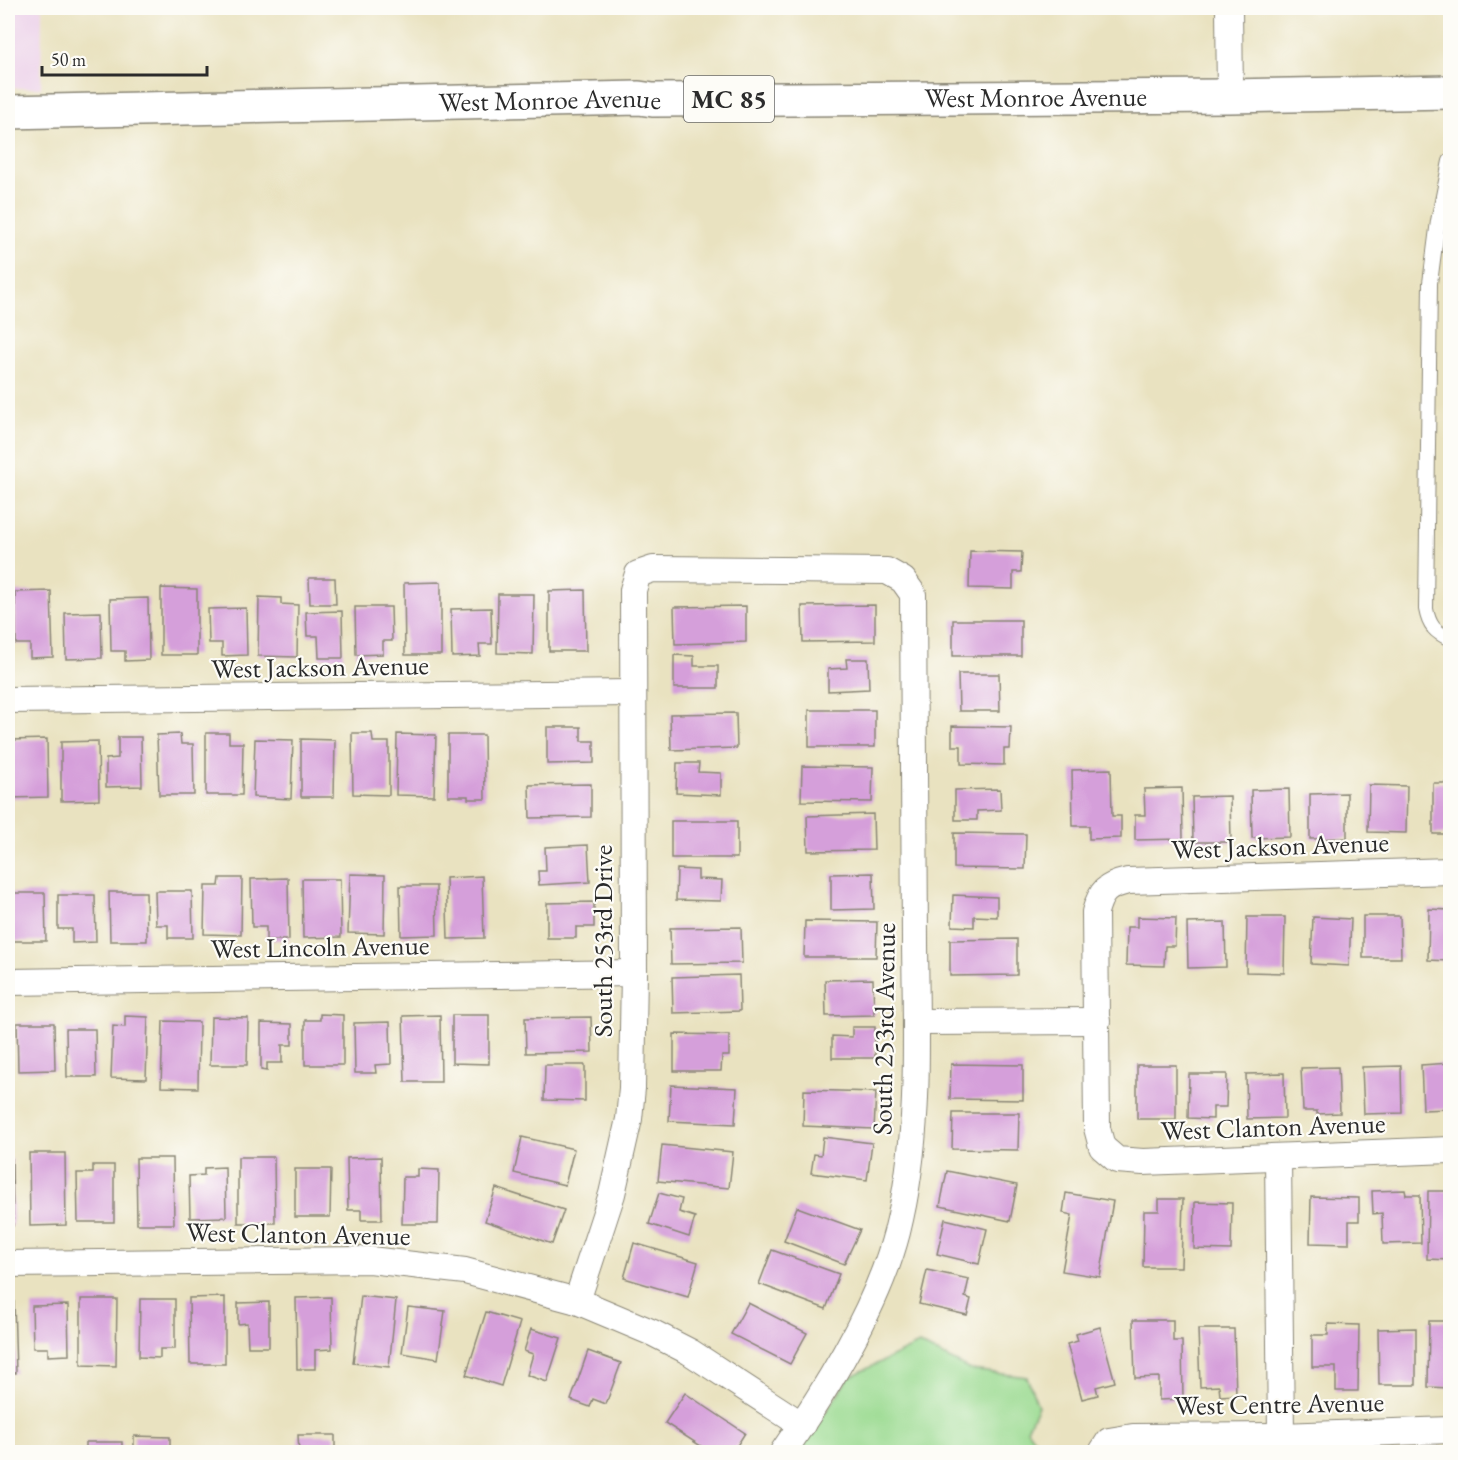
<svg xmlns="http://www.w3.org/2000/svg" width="1458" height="1460" viewBox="0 0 1458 1460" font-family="'EB Garamond',serif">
<rect width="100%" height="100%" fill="#fdfcf7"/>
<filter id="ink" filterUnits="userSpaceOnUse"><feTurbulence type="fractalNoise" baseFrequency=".0167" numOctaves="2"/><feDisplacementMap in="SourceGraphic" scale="12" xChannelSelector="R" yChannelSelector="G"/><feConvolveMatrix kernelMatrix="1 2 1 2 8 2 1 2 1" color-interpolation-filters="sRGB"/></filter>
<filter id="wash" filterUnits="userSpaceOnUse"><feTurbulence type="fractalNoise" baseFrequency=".008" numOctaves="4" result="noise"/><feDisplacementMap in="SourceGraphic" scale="24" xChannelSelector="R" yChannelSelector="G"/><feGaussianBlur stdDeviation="1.35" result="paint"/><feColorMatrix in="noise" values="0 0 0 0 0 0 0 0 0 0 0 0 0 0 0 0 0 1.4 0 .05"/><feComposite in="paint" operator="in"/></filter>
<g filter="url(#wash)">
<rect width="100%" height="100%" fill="#e9e2c0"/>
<path fill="#ecd1ea" d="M8,8H42L41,88H8Z"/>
<path fill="#9ada90" stroke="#62825e" stroke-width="1.5" d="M919,1344L971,1370L1027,1377L1038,1406L1027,1429L1040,1447V1452H799L849,1377Z"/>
<g id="blocks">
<g fill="#d59fda">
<path d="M970,551L1022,552L1021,572H1013V589L969,588Z"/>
<path d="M309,578H335L336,604H310Z"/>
<path d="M441,582V655H405L404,583Z"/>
<path d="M161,588L197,589V655H161Z"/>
<path d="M585,590L586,651H549V591Z"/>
<path d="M51,591L53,657L30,658V644H16L15,592Z"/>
<path d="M498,594H534L533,654L497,653Z"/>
<path d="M259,597L281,598V604L298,605L297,657L258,656Z"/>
<path d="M148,598L149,660L125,661V651H111L110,599Z"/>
<path d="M875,605V641L803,642L802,606Z"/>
<path d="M746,606V642L675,644L674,607Z"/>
<path d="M355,607H391L392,641H383V654L356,655Z"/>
<path d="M246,608L247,655L222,656V643H209L208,609Z"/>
<path d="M491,608L492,644H479L480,656L452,657L451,609Z"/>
<path d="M342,611L343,658H319L318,636H307L306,612Z"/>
<path d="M101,612L102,658L66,659L65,613Z"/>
<rect x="953" y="620" width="68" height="36"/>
<path d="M674,655L694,656V666H718V688H674Z"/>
<path d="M846,659H868L869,689L828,691V669L847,668Z"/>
<path d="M958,674H999L1000,711H959Z"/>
<rect x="809" y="710" width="66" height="37"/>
<path d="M736,713L737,748L671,750L670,714Z"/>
<path d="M952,726L1011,727L1010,749H1004V765L961,764V746H952Z"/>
<path d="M547,727H581V741H594V763L547,764Z"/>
<path d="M206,733H229V743H243L242,795H206Z"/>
<path d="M352,733H372L373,742H389V795L353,794Z"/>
<path d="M180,734L181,744H193L194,795H159L157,735Z"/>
<path d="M397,734L436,735L434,796L396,795Z"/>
<path d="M448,735H484L485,799H468V796H448Z"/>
<path d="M118,737H141L142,786L106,787V759L118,758Z"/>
<path d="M47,739L48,797L11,798L10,740Z"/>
<path d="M255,739L293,740L291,799L253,797Z"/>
<path d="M301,739L335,740L334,797H301Z"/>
<path d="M98,741L99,800L61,801V742Z"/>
<path d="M677,763H699L698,772L721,773V795L676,793Z"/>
<path d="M802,766L873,767L872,802L801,801Z"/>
<path d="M1111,769L1112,816H1121V838L1089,839V826H1073L1072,770Z"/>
<rect x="1433" y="783" width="17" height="51"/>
<path d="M591,784V817L530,818L529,785Z"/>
<path d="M1369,785L1407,786L1406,833L1368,832Z"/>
<path d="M1182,788L1183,839L1135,840V815H1145L1144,789Z"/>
<path d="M1000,789L1001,810L977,811V820H955V790Z"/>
<path d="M1289,789L1290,837L1252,838L1251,790Z"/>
<path d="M1347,793V838L1310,839V794Z"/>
<path d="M1230,796L1231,842H1193L1192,797Z"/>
<path d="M873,814L874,850L808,851L807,816Z"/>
<rect x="671" y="821" width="66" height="37"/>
<path d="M954,833L1026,834L1025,869L954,868Z"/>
<path d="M588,845L590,882L539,885L538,871H546L545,847Z"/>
<path d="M677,869L698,870V879L722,880L721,901L676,900Z"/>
<path d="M873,873L874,909L831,910V874Z"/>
<path d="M350,874L385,875L384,934L348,933Z"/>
<path d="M482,876L484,938L448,939L446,878Z"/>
<path d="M220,878H242L241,935L204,934L205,886H219Z"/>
<path d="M288,878L289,940H266V927H252L251,879Z"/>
<path d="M302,879H340L341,937L303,938Z"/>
<path d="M400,886H436L437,935L401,936Z"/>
<path d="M155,891H192L193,938H168V925H156Z"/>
<path d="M109,892H146L147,941H110Z"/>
<path d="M11,893H45L46,941H12Z"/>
<path d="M58,895H95L96,942L72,943V929H58Z"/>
<path d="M953,895L997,897V917L974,916V927L952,926Z"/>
<path d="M594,902V927H576V938H547V903Z"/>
<path d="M1429,909L1450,910V961L1428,960Z"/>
<path d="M1363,916H1400L1401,958H1363Z"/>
<path d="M1137,917L1176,918L1175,946H1165L1164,966L1126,965L1127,927H1137Z"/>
<path d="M1247,917H1285L1284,973L1246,972Z"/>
<path d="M1313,917L1351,919L1349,966L1311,964Z"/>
<path d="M805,921L877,922L876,957H804Z"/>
<path d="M1225,922L1226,967L1188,968L1187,923Z"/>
<path d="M741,927L742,963L671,964L670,928Z"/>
<path d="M1017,939V975L950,976V940Z"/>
<path d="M739,975L740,1011L673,1013L672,977Z"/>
<path d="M873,979L874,1015L826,1016L825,980Z"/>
<path d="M320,1014L343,1015V1065H305V1020H320Z"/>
<path d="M440,1015L441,1082H405L403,1016Z"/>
<path d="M452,1015H489V1064L452,1063Z"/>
<path d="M125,1016L148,1017L146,1079L111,1078L113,1026L125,1027Z"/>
<path d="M211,1017L248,1018L247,1065H210Z"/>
<path d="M591,1017L592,1052L526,1053L525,1018Z"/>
<path d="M163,1021L199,1022L198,1088L161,1087Z"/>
<path d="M390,1022L391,1064L375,1065L376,1073H355L354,1023Z"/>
<path d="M17,1023H54L55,1070L18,1071Z"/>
<path d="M261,1023L292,1024V1045H282V1063H267V1071L261,1070Z"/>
<path d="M852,1027H875V1058H832V1036L852,1037Z"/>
<path d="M66,1029H95L96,1077H67Z"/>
<path d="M674,1034L729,1035V1056H722L721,1071H674Z"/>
<path d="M1450,1063V1109L1423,1110L1421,1065Z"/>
<path d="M951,1064L1023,1065V1100L950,1099Z"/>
<path d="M545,1065H585V1101L544,1100Z"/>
<rect x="1137" y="1065" width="39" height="54"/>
<path d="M1401,1066L1402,1113L1364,1114L1362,1067Z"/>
<path d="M1338,1067L1340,1113L1317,1114V1111H1303L1301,1068Z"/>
<path d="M1284,1073L1285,1118L1247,1119L1246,1074Z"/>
<path d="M1189,1074H1227L1226,1107H1213V1119L1188,1118Z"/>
<path d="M671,1085L737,1088L735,1124L669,1121Z"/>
<path d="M804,1090L876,1092L874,1129L803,1126Z"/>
<path d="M953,1113H1019L1018,1150L952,1149Z"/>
<path d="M522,1137L574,1149L565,1185L514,1173Z"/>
<path d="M823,1137L872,1143L867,1180L811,1173L814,1154L821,1155Z"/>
<path d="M662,1145L733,1152L729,1188L658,1181Z"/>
<path d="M29,1153H65L66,1225L30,1226Z"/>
<path d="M238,1157H274L275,1223H238Z"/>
<path d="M381,1157L382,1220H361V1210H348L347,1158Z"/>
<path d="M136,1158H173L174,1224H137Z"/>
<path d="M8,1159H12L13,1226H8Z"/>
<path d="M93,1165H114V1222H78L77,1173H93Z"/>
<path d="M225,1167L226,1217L190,1218L189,1176L204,1175V1168Z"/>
<path d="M295,1169H331L330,1217H295Z"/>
<path d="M418,1169L439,1170L438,1224H402L403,1177H418Z"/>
<path d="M947,1171L1017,1185L1010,1221L940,1206Z"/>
<path d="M496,1188L564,1210L552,1244L485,1221Z"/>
<path d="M1405,1190L1406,1195H1420L1421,1243L1383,1244L1382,1213L1373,1214L1372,1191Z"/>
<path d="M1428,1191H1450V1260L1427,1259Z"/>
<path d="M659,1193L682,1199L679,1212L695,1217L689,1237L649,1224Z"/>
<path d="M1066,1193L1113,1201L1100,1277L1062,1271L1072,1215L1063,1213Z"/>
<path d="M1311,1197L1359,1198V1221H1349V1244L1310,1243Z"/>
<path d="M1159,1199H1183L1181,1267H1143L1144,1211H1159Z"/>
<path d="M1195,1202L1232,1203L1231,1250L1194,1249Z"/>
<path d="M797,1207L860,1230L844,1264L784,1241Z"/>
<path d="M945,1219L987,1229L979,1264L937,1254Z"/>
<path d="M634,1243L698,1262L688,1297L624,1278Z"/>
<path d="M772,1250L839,1274L826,1309L759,1284Z"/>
<path d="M927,1270L969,1279L965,1297L971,1299L967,1315L919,1304Z"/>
<path d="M361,1296L396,1300L389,1367L353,1363Z"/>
<path d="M225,1297V1364H190L189,1298Z"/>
<path d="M331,1297L332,1349L315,1350V1369H297L296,1298Z"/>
<path d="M81,1299H117L116,1366L81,1365Z"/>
<path d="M140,1299H175V1349H160V1358L139,1357Z"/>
<path d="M8,1300H14L16,1373H8Z"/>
<path d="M269,1302V1347H248L247,1323L238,1324V1303Z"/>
<path d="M748,1303L807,1333L790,1364L731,1334Z"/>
<path d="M68,1305L69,1355L48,1356V1348H33L32,1306Z"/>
<path d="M408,1307L445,1311L438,1359L402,1353Z"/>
<path d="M486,1312L520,1322L501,1386L466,1375Z"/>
<path d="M1133,1320H1173V1341H1182L1183,1399L1159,1400V1377L1135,1378Z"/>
<path d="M1429,1321H1450V1388L1428,1387Z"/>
<path d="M1328,1324L1359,1325L1358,1391H1336V1367H1312V1335H1328Z"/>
<path d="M1100,1327L1115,1382L1096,1387L1098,1395L1082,1399L1067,1344L1078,1341L1076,1334Z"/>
<path d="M1416,1328V1385H1379L1378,1329Z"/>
<path d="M531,1329L561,1338L547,1382L527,1375L533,1354L524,1351Z"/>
<path d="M1198,1329H1234L1236,1395L1220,1396L1219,1386L1200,1387Z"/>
<path d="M588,1351L621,1363L606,1404L593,1399L590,1407L571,1400Z"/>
<path d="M685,1393L745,1433L733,1452H710L665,1423Z"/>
<path d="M298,1435H335V1452H299Z"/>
<path d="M134,1436L170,1437V1452H134Z"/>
<rect x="86" y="1442" width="36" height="10"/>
<rect x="8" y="1444" width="7" height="8"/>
</g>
</g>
</g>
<g filter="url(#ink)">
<use href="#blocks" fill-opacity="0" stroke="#8a8676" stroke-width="1.5"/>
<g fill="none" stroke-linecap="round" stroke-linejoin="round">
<g stroke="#8a8676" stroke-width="16">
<path id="service" d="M1450,161L1438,221L1430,283L1426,609C1429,626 1435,632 1450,639"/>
</g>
<g stroke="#8a8676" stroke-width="28">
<g id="minor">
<path d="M1229,8L1230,96"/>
<path d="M8,700L632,693"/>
<path d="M1450,871L1128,881C1106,886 1101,891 1095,912L1097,1128L1102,1147L1117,1160L1143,1162L1450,1150"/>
<path d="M8,982L634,973"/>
<path d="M916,1022L1097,1021"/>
<path d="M1278,1157L1281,1436"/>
<path d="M8,1264L370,1260L465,1271L577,1301L653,1333L690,1352L802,1425"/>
<path d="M577,1301L612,1194L629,1119L632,1088L634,973L633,590L638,574L653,569L887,571L903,580L913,594C914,710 914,827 915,943C916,1041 921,1136 897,1232C878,1306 826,1390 783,1452"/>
<path d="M1102,1452L1109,1441L1133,1437L1281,1436L1450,1430"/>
</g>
</g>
<g stroke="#8a8676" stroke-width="36">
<g id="primary">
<path id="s1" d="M8,112L639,98L653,100L1230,96L1450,92"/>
</g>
</g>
<use href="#service" stroke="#fff" stroke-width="14"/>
<use href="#minor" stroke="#fff" stroke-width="26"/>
<use href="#primary" stroke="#fff" stroke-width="33"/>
</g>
</g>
<g text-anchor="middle" stroke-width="4.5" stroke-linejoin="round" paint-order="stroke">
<rect fill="#fdfcf7" stroke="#6a6a68" stroke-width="1.5" x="684" y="76" width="90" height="46" rx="4.5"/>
<g font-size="26" font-weight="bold" fill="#2b2b2b">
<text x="729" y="108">MC 85</text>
</g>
<g font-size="27" fill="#2b2b2b" stroke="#fdfcf7">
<text dy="9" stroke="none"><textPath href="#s1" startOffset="1028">West Monroe Avenue</textPath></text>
<text dy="9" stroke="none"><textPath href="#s1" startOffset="542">West Monroe Avenue</textPath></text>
<text transform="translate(320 667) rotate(-1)" y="9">West Jackson Avenue</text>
<text transform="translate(1280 846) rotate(-2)" y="9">West Jackson Avenue</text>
<text transform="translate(603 941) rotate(-90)" y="9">South 253rd Drive</text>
<text transform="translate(320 947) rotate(-1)" y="9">West Lincoln Avenue</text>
<text transform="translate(884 1029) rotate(-89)" y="9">South 253rd Avenue</text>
<text transform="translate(1273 1127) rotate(-2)" y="9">West Clanton Avenue</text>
<text transform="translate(298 1234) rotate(1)" y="9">West Clanton Avenue</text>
<text transform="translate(1279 1404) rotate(-1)" y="9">West Centre Avenue</text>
</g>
</g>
<rect width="1458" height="1460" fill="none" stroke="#fdfcf7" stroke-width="30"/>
<path d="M42 66v9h165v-9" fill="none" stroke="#2b2b2b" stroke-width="3"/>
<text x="51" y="66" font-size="18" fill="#2b2b2b" stroke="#fdfcf7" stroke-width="4.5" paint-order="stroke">50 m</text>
</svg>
